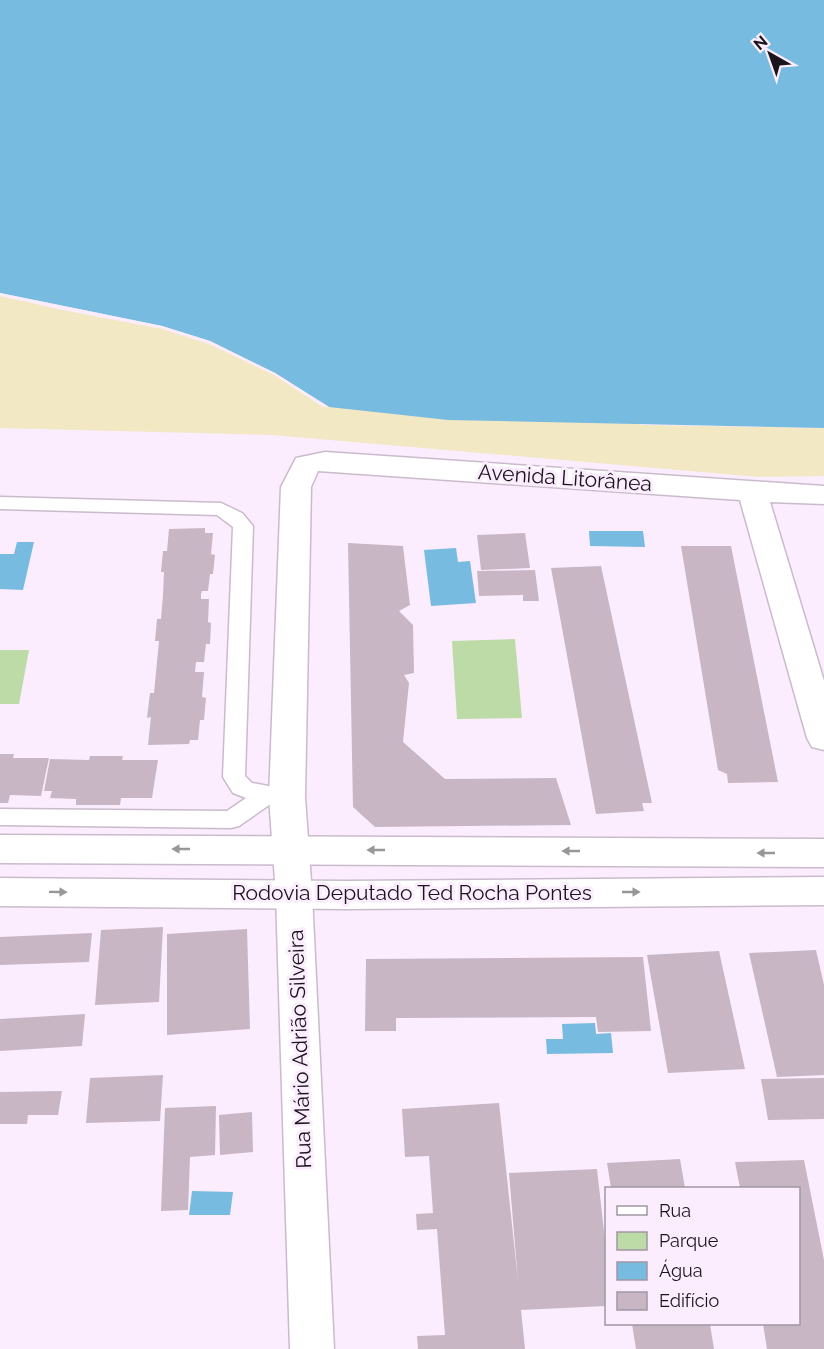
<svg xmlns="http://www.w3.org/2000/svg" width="824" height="1349" font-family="Raleway,sans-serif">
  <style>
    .green { fill: #bddba7 }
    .sand { fill: #f2e8c3 }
    .water { fill: #77bbe1 }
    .pier { fill: #fbecfe }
    .building { fill: #c8b6c5 }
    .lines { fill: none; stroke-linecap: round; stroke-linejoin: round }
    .service-casing { stroke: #cabbcc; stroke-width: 3 }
    .minor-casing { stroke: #cabbcc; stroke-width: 3 }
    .secondary-casing { stroke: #cabbcc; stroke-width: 3 }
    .service { fill: #fff; fill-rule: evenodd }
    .minor { fill: #fff; fill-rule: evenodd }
    .secondary { fill: #fff; fill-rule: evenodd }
    .oneway { fill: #989698 }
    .labels { text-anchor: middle; stroke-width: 6; stroke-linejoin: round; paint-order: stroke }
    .street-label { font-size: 21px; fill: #1a151b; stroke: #fbecfe }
  </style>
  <rect width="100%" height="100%" fill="#fbecfe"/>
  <!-- green -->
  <g class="green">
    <polygon points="515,639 522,718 457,719 452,641"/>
    <polygon points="0,650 29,650 19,704 0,704"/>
  </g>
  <!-- sand -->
  <polygon class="sand" points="0,293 642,425 824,428 824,476 759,477 272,435 0,428"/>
  <!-- water -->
  <g class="water">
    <polygon points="0,0 824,0 824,428 448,420 329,407 275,373 210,341 162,326 0,293"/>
    <polygon points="589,531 643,531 645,547 590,546"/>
    <polygon points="17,542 34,542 23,590 0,589 0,554 14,554"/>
    <polygon points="456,548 458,562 470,561 476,603 431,606 424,550"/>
    <polygon points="595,1023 596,1034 611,1033 613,1053 547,1054 546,1039 563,1039 562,1024"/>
    <polygon points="192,1191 233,1192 230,1215 189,1215"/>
  </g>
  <!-- pier -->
  <polygon class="pier" points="0,293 162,326 210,341 275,373 329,407 323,407 274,375 209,344 162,329 63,310 0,296"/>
  <!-- building -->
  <g class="building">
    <polygon points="205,528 205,533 213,533 211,554 215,555 213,574 210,574 208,591 202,591 201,594 201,599 209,599 208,622 211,623 210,644 206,644 204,662 196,662 195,672 204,672 202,697 206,698 204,720 200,720 198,740 190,740 189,744 148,745 151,717 147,718 150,693 154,693 159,641 155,641 157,619 161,619 163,595 164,572 161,572 163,551 167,551 169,529"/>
    <polygon points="525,533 530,568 481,570 477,535"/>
    <polygon points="348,543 403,546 410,605 399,611 413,625 414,673 404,675 409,683 403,742 445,779 556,778 571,825 375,827 353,807"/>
    <polygon points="681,546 731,546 778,782 728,783 727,774 718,770"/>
    <polygon points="601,566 652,803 642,803 644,811 596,814 551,568"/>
    <polygon points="535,570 539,601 523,601 523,595 479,596 477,571"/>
    <polygon points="0,754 14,754 13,758 49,758 41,796 10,795 8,803 0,803"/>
    <polygon points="90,756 123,756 122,760 158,760 152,798 121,798 120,805 76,805 76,799 50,798 52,791 44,791 50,759 89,760"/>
    <polygon points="163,927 159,1002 95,1005 101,930"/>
    <polygon points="247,929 250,1029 167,1035 167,934"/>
    <polygon points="92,933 89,962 0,965 0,937"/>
    <polygon points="816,950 824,985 824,1075 777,1077 749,953"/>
    <polygon points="719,951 745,1069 668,1073 647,955"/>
    <polygon points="643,957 651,1031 598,1032 596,1017 396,1018 396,1031 365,1031 366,959"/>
    <polygon points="85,1014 82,1046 0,1051 0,1019"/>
    <polygon points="163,1075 160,1121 86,1123 90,1078"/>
    <polygon points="824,1078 824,1119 768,1120 761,1079"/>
    <polygon points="62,1091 58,1115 28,1115 27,1124 0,1124 0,1092"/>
    <polygon points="499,1103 518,1281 509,1173 597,1169 606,1249 606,1306 521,1310 525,1349 418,1349 417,1336 445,1335 437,1229 417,1230 416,1214 433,1213 429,1156 405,1157 402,1109"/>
    <polygon points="216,1106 215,1155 190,1157 188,1210 161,1211 165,1108"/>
    <polygon points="252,1112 253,1152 220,1155 219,1115"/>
    <polygon points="680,1159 685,1188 611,1188 607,1163"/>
    <polygon points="804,1160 824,1260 824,1349 767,1349 763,1324 798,1324 798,1188 740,1188 735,1162"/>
    <polygon points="632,1324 710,1324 714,1349 636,1349"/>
  </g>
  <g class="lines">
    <!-- service casing -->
    <g class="service-casing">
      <polygon id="service" points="0,497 221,503 242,513 253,526 245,776 252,783 295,791 298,797 295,803 287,805 272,803 239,826 231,828 0,825 0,809 227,811 246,798 233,793 223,777 233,527 217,515 0,509"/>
    </g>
    <!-- minor casing -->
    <g class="minor-casing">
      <polygon id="minor" points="325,452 824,486 824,504 770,502 824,681 824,750 812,747 807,738 740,500 318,471 311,487 305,797 312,895 334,1349 290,1349 276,895 269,797 281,487 296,458"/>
    </g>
    <!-- secondary casing -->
    <g class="secondary-casing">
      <g id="secondary">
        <polygon points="0,835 824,839 824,867 0,863"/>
        <polygon points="824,877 824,905 347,909 0,906 0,878 347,881"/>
      </g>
    </g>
    <!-- service -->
    <use href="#service" class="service"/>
    <!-- minor -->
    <use href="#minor" class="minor"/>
    <!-- secondary -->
    <use href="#secondary" class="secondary"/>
  </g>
  <!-- one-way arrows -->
  <defs><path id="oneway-solid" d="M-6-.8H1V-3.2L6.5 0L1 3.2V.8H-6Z" transform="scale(1.5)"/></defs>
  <g class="oneway">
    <use href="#oneway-solid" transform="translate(181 849) rotate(-180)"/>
    <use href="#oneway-solid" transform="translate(376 850) rotate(-180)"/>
    <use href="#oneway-solid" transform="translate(571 851) rotate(-180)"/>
    <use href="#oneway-solid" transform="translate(766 853) rotate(-180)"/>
    <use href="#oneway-solid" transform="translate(58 892) rotate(1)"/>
    <use href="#oneway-solid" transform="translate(631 892)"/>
  </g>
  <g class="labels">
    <!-- street labels -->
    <g class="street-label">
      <text transform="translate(565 478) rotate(4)" y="7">Avenida Litorânea</text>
      <text x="412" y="900">Rodovia Deputado Ted Rocha Pontes</text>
      <text transform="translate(300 1049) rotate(-92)" y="7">Rua Mário Adrião Silveira</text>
    </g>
  </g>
  <!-- legend -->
  <rect x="605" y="1187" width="195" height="138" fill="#fbecfe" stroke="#a196a3" stroke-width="1.5"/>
  <rect x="617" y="1206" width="30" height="9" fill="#ffffff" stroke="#a196a3" stroke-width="1.5"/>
  <text x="659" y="1217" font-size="18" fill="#1a151b">Rua</text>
  <rect x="617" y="1232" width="30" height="18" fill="#bddba7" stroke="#a196a3" stroke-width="1.5"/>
  <text x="659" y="1247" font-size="18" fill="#1a151b">Parque</text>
  <rect x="617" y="1262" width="30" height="18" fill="#77bbe1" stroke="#a196a3" stroke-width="1.5"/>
  <text x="659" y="1277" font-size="18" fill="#1a151b">Água</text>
  <rect x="617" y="1292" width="30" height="18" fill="#c8b6c5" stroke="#a196a3" stroke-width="1.5"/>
  <text x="659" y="1307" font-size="18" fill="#1a151b">Edifício</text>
  <!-- north arrow -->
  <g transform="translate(770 54) rotate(320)" stroke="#fbecfe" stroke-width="4.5" paint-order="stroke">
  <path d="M0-4.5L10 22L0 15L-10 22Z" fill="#1a151b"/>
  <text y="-9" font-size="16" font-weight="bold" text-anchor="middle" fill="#1a151b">N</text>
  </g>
</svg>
